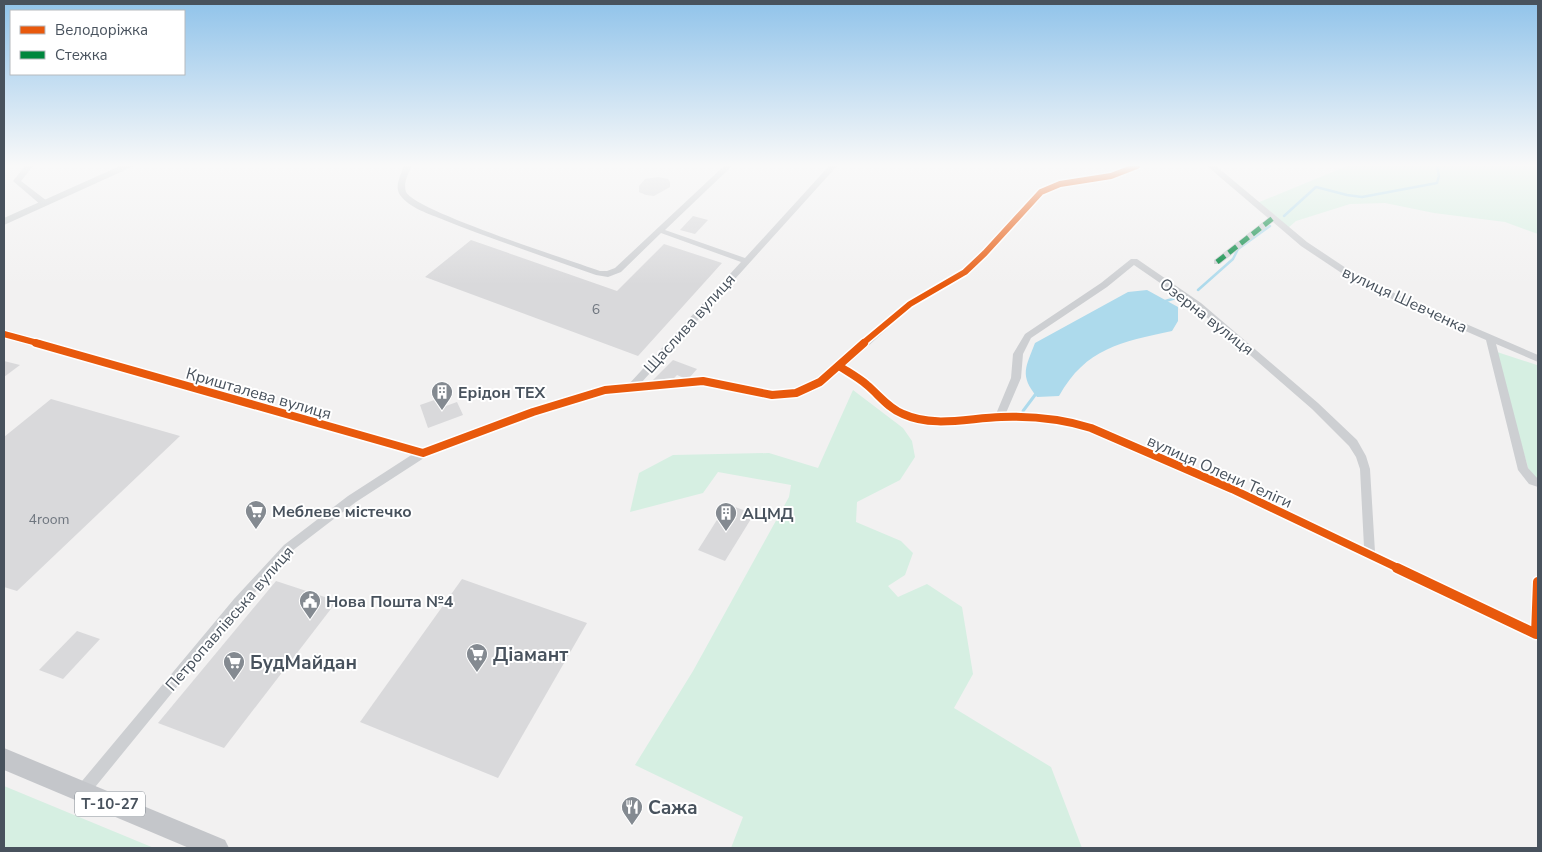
<svg xmlns="http://www.w3.org/2000/svg" width="1542" height="852" font-family="'Nunito Sans',sans-serif">
  <style>
    .green { fill: #d6efe2 }
    .water { fill: #addaec }
    .lines { fill: none; stroke-linecap: round; stroke-linejoin: round }
    .stream-far1 { stroke: #addaec; stroke-width: 2.5 }
    .stream { stroke: #addaec; stroke-width: 3 }
    .building { fill: #d9d9db }
    .minor { fill: #cdcfd2; fill-rule: evenodd }
    .secondary { fill: #ced1d3; fill-rule: evenodd }
    .trunk { fill: #c4c6ca; fill-rule: evenodd }
    .quiet { stroke: #00873e; stroke-width: 5; stroke-dasharray: 10 5; stroke-linecap: butt }
    .cycleway-far2-casing { stroke: #fff; stroke-width: 9 }
    .cycleway-far1-casing { stroke: #fff; stroke-width: 11 }
    .cycleway-casing { stroke: #fff; stroke-width: 13 }
    .cycleway-far2 { stroke: #e8590c; stroke-width: 6 }
    .cycleway-far1 { stroke: #e8590c; stroke-width: 8 }
    .cycleway { stroke: #e8590c; stroke-width: 10 }
    .labels { text-anchor: middle; stroke-width: 4; stroke-linejoin: round; paint-order: stroke }
    .number-label { font-size: 14px; fill: #6e757e }
    .shield { fill: #fff; stroke: #7f868e; stroke-width: 1 }
    .shield-label { font-size: 15px; font-weight: bold; fill: #48525d }
    .street-label { font-size: 16px; fill: #48525d; stroke: #fff }
    .poi-label { font-size: 16px; font-weight: bold; fill: #48525d; stroke: #fff; text-anchor: start }
    .near-poi-label { font-size: 19px; font-weight: bold; fill: #48525d; stroke: #fff; text-anchor: start }
  </style>
  <rect width="100%" height="100%" fill="#f2f1f1"/>
  <!-- green -->
  <g class="green">
    <polygon points="1347,166 1538,166 1538,234 1505,222 1434,213 1385,203 1350,204 1296,221 1288,228 1257,203"/>
    <polygon points="1494,351 1537,365 1538,481 1536,481 1529,471"/>
    <polygon points="853,390 903,428 912,441 915,457 900,480 857,502 856,522 901,541 913,553 905,575 888,586 898,597 927,584 962,607 973,674 954,708 1051,767 1082,848 731,848 743,817 635,765 693,671 789,497 791,485 718,472 703,493 630,512 639,473 673,455 769,453 818,468"/>
    <polygon points="4,786 154,848 5,848"/>
  </g>
  <!-- water -->
  <path class="water" d="M 1147,290 L 1178,307 L 1178,321 L 1172,331 C 1121,342 1086,348 1059,396 L 1037,397 C 1019,375 1026,367 1035,343 L 1128,292 Z"/>
  <g class="lines">
    <!-- stream-far1 -->
    <g class="stream-far1">
      <polyline points="1284,216 1316,187 1347,195 1362,197 1437,183 1439,176 1437,166"/>
      <polyline points="1198,290 1233,259 1238,249 1270,226"/>
      <polyline points="1162,302 1176,298"/>
    </g>
    <!-- stream -->
    <polyline class="stream" points="1023,411 1038,391"/>
  </g>
  <!-- building -->
  <g class="building">
    <polygon points="658,177 668,179 670,182 670,187 654,196 646,195 639,192 639,186 645,179"/>
    <polygon points="693,216 708,220 695,234 680,230"/>
    <polygon points="471,240 617,291 664,244 722,263 638,356 425,277"/>
    <polygon points="673,360 697,369 690,377 684,378 677,375 674,378 653,380"/>
    <polygon points="4,361 20,365 4,377"/>
    <polygon points="440,398 443,407 457,402 463,415 428,428 420,405"/>
    <polygon points="51,399 180,436 17,591 4,587 4,437"/>
    <polygon points="727,504 754,514 725,561 698,550"/>
    <polygon points="462,579 587,623 498,778 360,722"/>
    <polygon points="276,581 337,601 224,748 158,723"/>
    <polygon points="77,631 100,639 63,679 39,670"/>
  </g>
  <g class="lines">
    <!-- minor -->
    <g class="minor">
      <polygon points="25,166 33,166 21,181 47,201 47,205 41,205 13,181"/>
      <path d="M 404,166 L 412,166 C 408,174 403,183 406,192 C 415,211 572,261 600,271 L 607,271 L 615,268 L 724,166 L 732,166 L 665,230 L 745,258 L 829,166 L 837,166 L 641,383 L 703,378 L 772,391 L 795,390 L 805,386 L 828,371 L 903,305 L 962,270 L 983,251 L 1038,190 L 1057,182 L 1068,179 L 1101,176 L 1115,173 L 1131,166 L 1141,166 L 1117,177 L 1068,184 L 1044,194 L 988,255 L 968,274 L 909,309 L 846,366 L 870,383 L 896,406 L 915,415 L 939,418 L 996,414 L 1011,378 L 1013,354 L 1025,334 L 1101,283 L 1131,259 L 1137,259 L 1201,303 L 1318,403 L 1357,440 L 1366,456 L 1370,469 L 1375,552 L 1530,625 L 1532,582 L 1534,578 L 1538,577 L 1538,639 L 1532,638 L 1228,492 L 1080,428 C 1053,422 1027,419 1000,421 C 965,422 930,431 897,416 C 884,410 875,398 865,389 C 857,382 848,376 840,371 L 811,391 L 796,396 L 784,398 L 760,397 L 703,384 L 605,393 L 536,415 L 427,456 L 356,502 L 292,551 L 242,607 L 87,797 L 82,799 L 77,797 L 75,792 L 77,787 L 234,599 L 284,545 L 348,496 L 413,454 L 4,337 L 4,331 L 423,449 L 530,409 L 605,387 L 629,384 L 741,262 L 661,233 L 621,272 L 608,277 L 596,275 C 545,257 494,240 444,220 C 430,214 409,208 400,195 C 394,186 401,175 404,166 ZM 1134,265 L 1195,307 L 1312,409 L 1349,446 L 1356,457 L 1360,469 L 1364,547 L 1236,486 L 1095,425 L 1058,416 L 1006,413 L 1021,378 L 1023,354 L 1031,338 L 1107,287 Z"/>
      <polygon points="1207,166 1216,166 1307,242 1364,280 1538,355 1538,362 1496,344 1528,468 1538,479 1538,487 1529,484 1518,470 1486,340 1358,284 1301,246 1273,222 1220,264 1214,264 1214,260 1268,218"/>
    </g>
    <!-- secondary -->
    <polygon class="secondary" points="120,166 134,166 4,225 4,218"/>
    <!-- trunk -->
    <polygon class="trunk" points="4,748 225,840 229,848 189,848 4,770"/>
    <!-- quiet -->
    <polyline class="quiet" points="1217,262 1273,218"/>
    <!-- cycleway-far2 casing -->
    <g class="cycleway-far2-casing">
      <g id="cycleway-far2">
        <polyline points="4,334 41,344"/>
        <polyline points="862,344 910,304 965,272 985,253 1041,192 1060,184 1111,176 1137,166"/>
      </g>
    </g>
    <!-- cycleway-far1 casing -->
    <g class="cycleway-far1-casing">
      <g id="cycleway-far1">
        <polyline points="36,343 423,453 533,412 605,390 703,381 772,395 796,393 820,382 864,343"/>
        <path d="M 839,366 C 848,372 859,378 867,385 C 879,395 888,408 903,414 C 934,428 968,418 1001,417 C 1031,416 1062,419 1091,428 L 1232,489 L 1400,569"/>
      </g>
    </g>
    <!-- cycleway casing -->
    <g class="cycleway-casing">
      <polyline id="cycleway" points="1397,568 1536,634 1538,582"/>
    </g>
    <!-- cycleway-far2 -->
    <use href="#cycleway-far2" class="cycleway-far2"/>
    <!-- cycleway-far1 -->
    <use href="#cycleway-far1" class="cycleway-far1"/>
    <!-- cycleway -->
    <use href="#cycleway" class="cycleway"/>
  </g>
  <!-- sky -->
  <linearGradient id="sky" x2="0" y2="1"><stop stop-color="#90c3ea"/><stop offset="0.58" stop-color="#f9f9f9"/><stop offset="1" stop-color="#f9f9f9" stop-opacity="0"/></linearGradient>
  <rect width="1542" height="285" fill="url(#sky)"/>
  <!-- icons -->
  <defs>
    <g id="building-pin" transform="scale(1.125)"><path d="M0 17L-7.5 6A9.5 9.5 0 1 1 7.5 6Z" fill="#848a91" stroke="#fff"/><path d="M-4-6H4V6H1V3H-1V6H-4ZM-2.5-4.3h1.7v1.8h-1.7ZM.8-4.3h1.7v1.8H.8ZM-2.5-1h1.7V.8h-1.7ZM.8-1h1.7V.8H.8Z" fill="#fff"/></g>
    <g id="supermarket-pin" transform="scale(1.125)"><path d="M0 17L-7.5 6A9.5 9.5 0 1 1 7.5 6Z" fill="#848a91" stroke="#fff"/><path d="M-6-5.5h2.5l.6 2H6L4.5 2H-2.5L-4.4-4H-6ZM-1.5 3.2a1.3 1.3 0 1 0 .1 0ZM3 3.2a1.3 1.3 0 1 0 .1 0Z" fill="#fff"/></g>
    <g id="civic-pin" transform="scale(1.125)"><path d="M0 17L-7.5 6A9.5 9.5 0 1 1 7.5 6Z" fill="#848a91" stroke="#fff"/><path d="M-.6-6.5H3V-4.5H.6V-3L4-1V1h2V6H-6V1h2V-1L-.6-3ZM-1.2 2.5V6h2.4V2.5Z" fill="#fff"/></g>
    <g id="restaurant-pin" transform="scale(1.125)"><path d="M0 17L-7.5 6A9.5 9.5 0 1 1 7.5 6Z" fill="#848a91" stroke="#fff"/><path d="M-5-6h1v4h1v-4h1v4h1v-4h1v5L-1.5 .5V6h-2V.5L-5-1ZM5-6V6H3V1.5H1.5Q1.5-4 5-6Z" fill="#fff"/></g>
  </defs>
  <g fill-rule="evenodd">
    <use href="#building-pin" x="442" y="392"/>
    <use href="#supermarket-pin" x="256" y="511"/>
    <use href="#building-pin" x="726" y="513"/>
    <use href="#civic-pin" x="310" y="601"/>
    <use href="#supermarket-pin" x="477" y="654"/>
    <use href="#supermarket-pin" x="234" y="662"/>
    <use href="#restaurant-pin" x="632" y="807"/>
  </g>
  <g class="labels">
    <!-- number labels -->
    <g class="number-label">
      <text x="596" y="314">6</text>
      <text x="49" y="524">4room</text>
    </g>
    <!-- shield labels -->
    <rect class="shield" x="75" y="791.5" width="70" height="25" rx="4"/>
    <g class="shield-label">
      <text x="110" y="809">Т-10-27</text>
    </g>
    <!-- street labels -->
    <g class="street-label">
      <text transform="translate(1405 299) rotate(25)" y="6">вулиця Шевченка</text>
      <text transform="translate(1207 316) rotate(38)" y="6">Озерна вулиця</text>
      <text transform="translate(689 323) rotate(-48)" y="6">Щаслива вулиця</text>
      <text transform="translate(259 393) rotate(16)" y="6">Кришталева вулиця</text>
      <text transform="translate(1220 471) rotate(24)" y="6">вулиця Олени Теліги</text>
      <text transform="translate(229 618) rotate(-49)" y="6">Петропавлівська вулиця</text>
    </g>
    <!-- poi labels -->
    <g class="poi-label">
      <text x="458" y="398">Ерідон ТЕХ</text>
      <text x="272" y="517">Меблеве містечко</text>
      <text x="742" y="519">АЦМД</text>
      <text x="326" y="607">Нова Пошта №4</text>
    </g>
    <!-- near-poi labels -->
    <g class="near-poi-label">
      <text x="493" y="661">Діамант</text>
      <text x="250" y="669">БудМайдан</text>
      <text x="648" y="814">Сажа</text>
    </g>
  </g>
  <!-- border -->
  <rect width="1542" height="852" fill="none" stroke="#48525d" stroke-width="10"/>
  <!-- legend -->
  <rect x="10" y="10" width="175" height="65" fill="#ffffff" stroke="#b6babe"/>
  <rect x="20" y="26" width="25" height="8" fill="#e8590c" stroke="#b6babe"/>
  <text x="55" y="35" font-size="15" fill="#48525d">Велодоріжка</text>
  <rect x="20" y="51" width="25" height="8" fill="#00873e" stroke="#b6babe"/>
  <text x="55" y="60" font-size="15" fill="#48525d">Стежка</text>
</svg>
